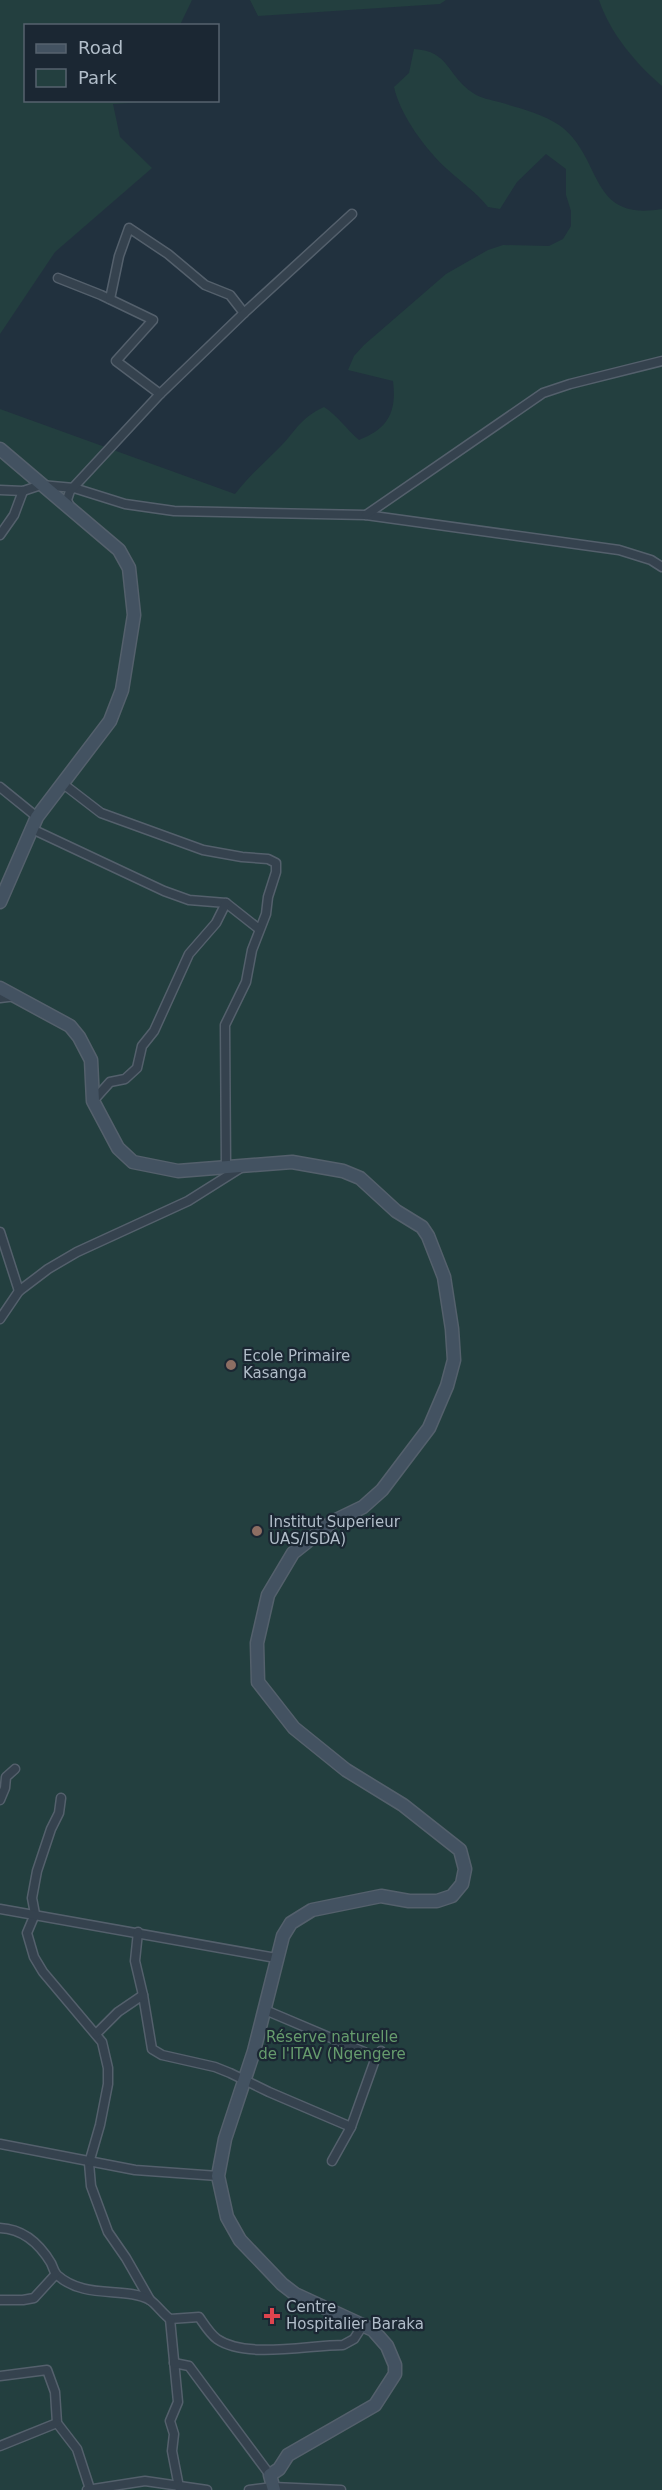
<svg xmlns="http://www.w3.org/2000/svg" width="662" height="2490" font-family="'DejaVu Sans',sans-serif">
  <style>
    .green { fill: #233f3f }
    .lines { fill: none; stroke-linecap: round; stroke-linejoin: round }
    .street-casing { stroke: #54606c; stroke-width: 11 }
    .secondary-casing { stroke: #54606c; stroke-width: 15 }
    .street { stroke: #35424e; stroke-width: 8 }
    .secondary { stroke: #435261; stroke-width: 12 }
    .education-dot { fill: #8d6e63; stroke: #1b2733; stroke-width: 2 }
    .health-dot { fill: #e0444e; stroke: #1b2733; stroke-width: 2 }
    .labels { text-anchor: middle; stroke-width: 4.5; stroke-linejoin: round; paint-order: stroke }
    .poi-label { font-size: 15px; fill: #b1bdc9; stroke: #1b2733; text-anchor: start }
    .park-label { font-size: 15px; fill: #669c6d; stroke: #1b2733 }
  </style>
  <rect width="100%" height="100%" fill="#21313e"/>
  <!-- green -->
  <g class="green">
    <polygon points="0,0 192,0 180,25 26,26 26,100 161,101 113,104 120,137 152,168 55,252 0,334"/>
    <polygon points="250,0 446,0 440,4 258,16"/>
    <path d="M 599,0 L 662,0 L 662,86 C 636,64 610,33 599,0 Z"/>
    <path d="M 414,49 C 450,51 447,76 473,93 C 480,98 491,100 499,102 C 519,108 541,113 559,125 C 604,157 587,222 662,209 L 662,2490 L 0,2490 L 0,409 L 235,494 C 248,477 262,465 277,450 C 296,432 298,419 324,407 C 338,416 346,429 359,440 C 388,429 397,412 393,381 L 348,370 L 354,356 L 364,345 L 446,274 L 488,250 L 503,245 L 549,246 L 563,239 L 571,226 L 571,211 L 566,195 L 566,169 L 546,154 L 517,182 L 500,209 L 488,207 C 476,192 461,182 447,169 C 426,150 400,115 394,87 L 409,73 Z"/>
  </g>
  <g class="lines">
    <!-- street casing -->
    <g class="street-casing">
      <g id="street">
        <polyline points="58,278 101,295 153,320 116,361 160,394"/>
        <polyline points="110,299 119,256 129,228 168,254 205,285 230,295 244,313"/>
        <polyline points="0,490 23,491 41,485 74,488 125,504 174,511 366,515 619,550 651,560 662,567"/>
        <polyline points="71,509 67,500 70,491 160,394 244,313 352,214"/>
        <polyline points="366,515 543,393 570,384 662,361"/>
        <polyline points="0,535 14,515 23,491"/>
        <polyline points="62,783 101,813 203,850 242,857 268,859 276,863 276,872 268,897 266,914 252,950 246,982 225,1025 226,1168"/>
        <polyline points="0,787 37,817"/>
        <polyline points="32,829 164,891 189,900 226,903 259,929"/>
        <polyline points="0,998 16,996"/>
        <polyline points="93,1101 110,1082 125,1079 137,1068 142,1046 154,1031 189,954 216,923 226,903"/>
        <polyline points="0,1232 19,1291"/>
        <polyline points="0,1319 19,1291 48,1269 77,1252 188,1201 242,1167"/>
        <polyline points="61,1798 59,1813 51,1829 37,1871 32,1898 35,1914 27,1933 34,1957 43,1972 102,2042 108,2068 108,2084 100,2125 89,2163 91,2186 108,2232 126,2258 150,2300"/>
        <polyline points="0,1800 5,1788 6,1777 15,1769"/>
        <polyline points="0,1909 276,1958"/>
        <polyline points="138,1932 135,1961 143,1995 152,2049 162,2055 215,2067 230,2073 269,2092 351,2127"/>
        <polyline points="265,2010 376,2057"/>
        <polyline points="96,2034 118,2012 143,1995"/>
        <polyline points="0,2144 135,2170 218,2176"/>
        <polyline points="332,2161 351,2127 376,2057 381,2051"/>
        <path d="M 0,2228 C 23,2229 39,2243 51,2263 C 53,2267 54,2272 57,2275 C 85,2300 125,2286 150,2300 C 157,2305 163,2314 170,2319 L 199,2317 C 204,2324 210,2334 217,2339 C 246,2359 308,2345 343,2345 L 354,2339 L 363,2325"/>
        <polyline points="0,2300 23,2300 34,2298 56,2274"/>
        <polyline points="170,2319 178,2402 170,2421 174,2434 172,2451 179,2487"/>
        <polyline points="174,2363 189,2366 270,2475"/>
        <polyline points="0,2376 47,2370 55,2392 57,2423 77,2449 90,2489"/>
        <polyline points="0,2446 57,2423"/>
        <polyline points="87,2490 145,2481 207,2490"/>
        <polyline points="249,2490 273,2487 341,2490"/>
      </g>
    </g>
    <!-- secondary casing -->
    <g class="secondary-casing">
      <g id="secondary">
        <polyline points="0,449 119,550 129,568 134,615 122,690 110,721 37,817 0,902"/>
        <polyline points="0,988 70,1026 79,1037 91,1060 93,1101 118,1148 133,1162 178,1171 292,1162 343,1171 360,1178 396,1211 422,1227 428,1236 444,1277 452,1329 454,1360 447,1386 429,1428 382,1490 363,1507 332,1522 293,1553 268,1595 257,1643 258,1682 294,1728 346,1770 403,1805 460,1850 465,1869 462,1884 452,1896 437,1901 409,1901 381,1896 312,1910 291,1923 283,1936 254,2051 225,2139 218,2176 227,2217 240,2240 282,2284 295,2294 373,2330 387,2346 395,2365 395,2374 375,2405 288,2455 279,2469 270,2475 274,2490"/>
      </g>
    </g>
    <!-- street -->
    <use href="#street" class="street"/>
    <!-- secondary -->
    <use href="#secondary" class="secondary"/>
  </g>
  <!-- markers -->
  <g class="education-dot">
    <circle cx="231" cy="1365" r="6"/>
    <circle cx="257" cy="1531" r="6"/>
  </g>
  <path class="health-dot" d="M269 2307h6v6h6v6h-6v6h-6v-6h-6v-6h6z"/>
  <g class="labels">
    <!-- poi labels -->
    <g class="poi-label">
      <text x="243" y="1361">Ecole Primaire<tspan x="243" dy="17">Kasanga</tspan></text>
      <text x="269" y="1527">Institut Superieur<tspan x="269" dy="17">UAS/ISDA)</tspan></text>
      <text x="286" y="2312">Centre<tspan x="286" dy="17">Hospitalier Baraka</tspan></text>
    </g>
    <!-- park labels -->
    <g class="park-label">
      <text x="332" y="2042">Réserve naturelle<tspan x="332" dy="17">de l'ITAV (Ngengere</tspan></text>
    </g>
  </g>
  <!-- legend -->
  <rect x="24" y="24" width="195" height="78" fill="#1b2733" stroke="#57636f" stroke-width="1.5"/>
  <rect x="36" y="44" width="30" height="9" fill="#435261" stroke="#57636f" stroke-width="1.5"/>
  <text x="78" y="54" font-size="18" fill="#b1bdc9">Road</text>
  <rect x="36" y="69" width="30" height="18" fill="#233f3f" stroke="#57636f" stroke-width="1.5"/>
  <text x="78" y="84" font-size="18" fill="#b1bdc9">Park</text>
</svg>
